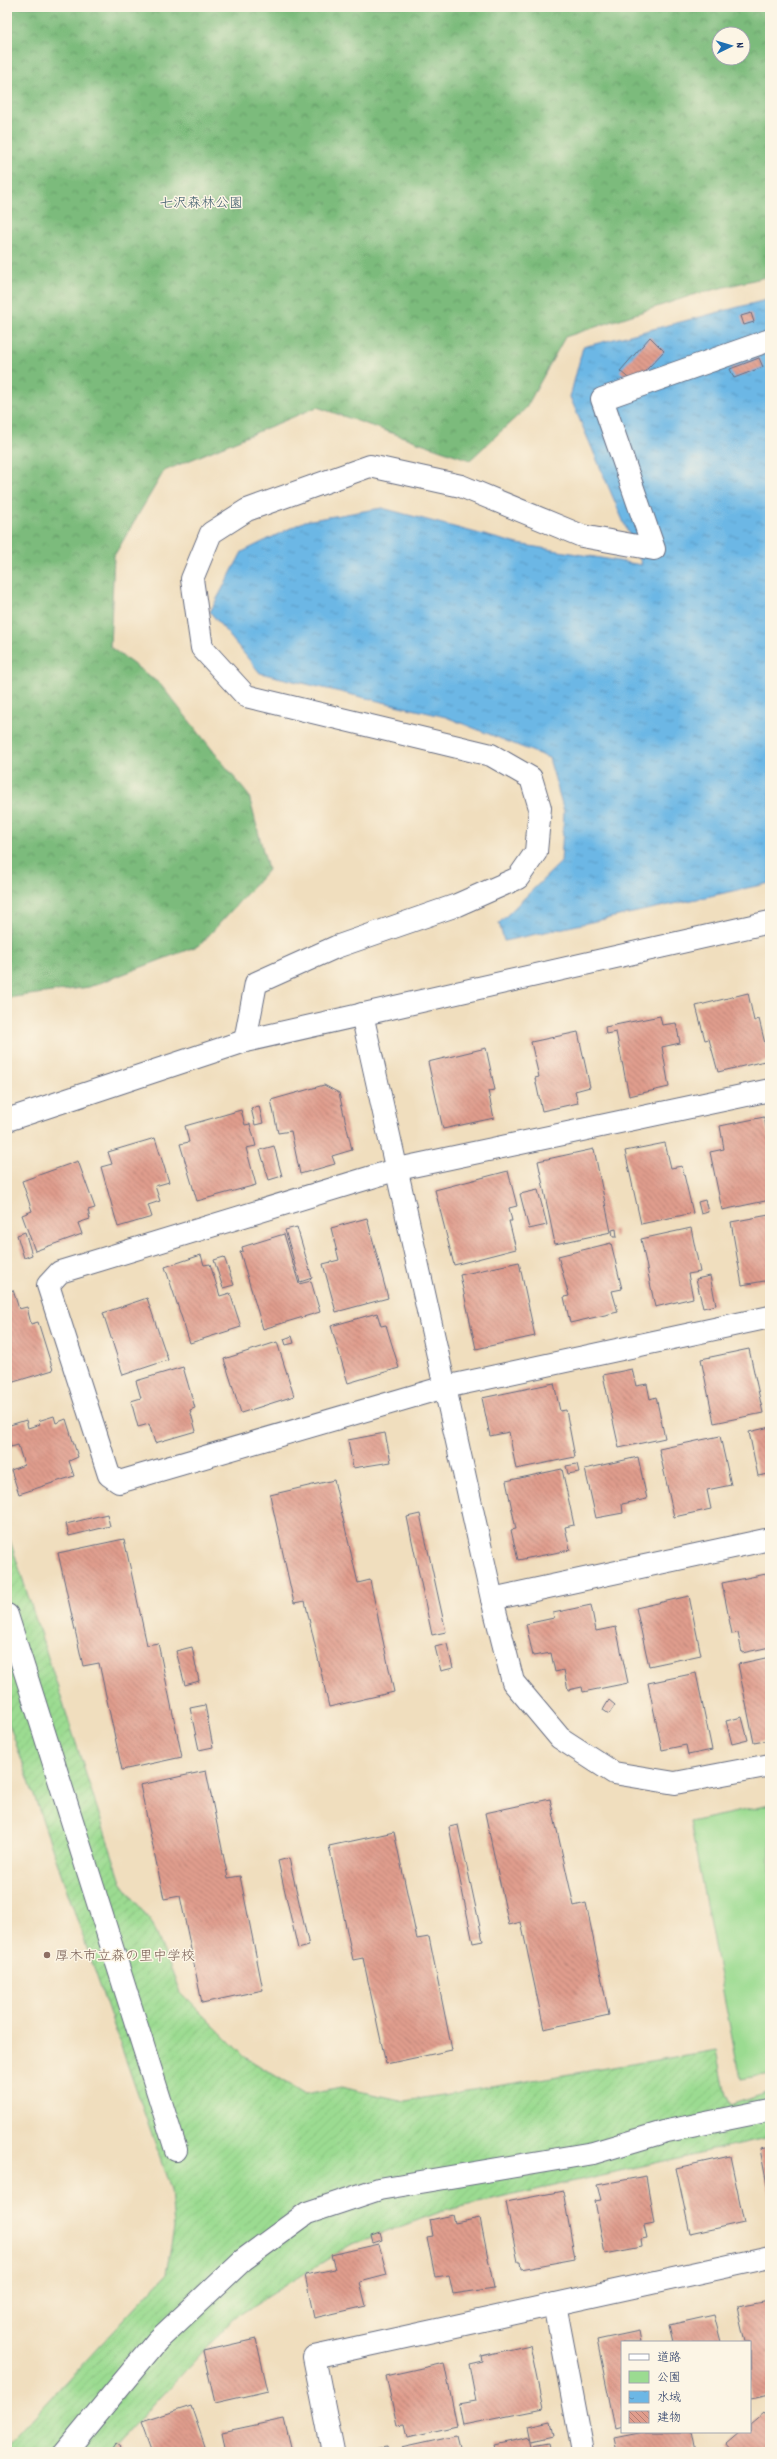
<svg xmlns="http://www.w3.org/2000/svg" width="777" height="2459" font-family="Dekko,'Klee One',sans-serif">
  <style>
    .green { fill: #9bdb91; stroke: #5b8578 }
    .forest { fill: url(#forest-crowns); stroke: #4c756c; fill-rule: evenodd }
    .garden { fill: url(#garden-furrows); stroke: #5b8578 }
    .water { fill: url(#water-ripples); stroke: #4473a2 }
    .building { fill: url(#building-back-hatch) }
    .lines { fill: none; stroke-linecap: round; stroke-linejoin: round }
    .minor-casing { stroke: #666c80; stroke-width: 24 }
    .minor { stroke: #fff; stroke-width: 22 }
    .education-dot { fill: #8d6e63; stroke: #fcf5e5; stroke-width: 1.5 }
    .labels { text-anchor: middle; stroke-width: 3; stroke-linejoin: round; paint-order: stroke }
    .park-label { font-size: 14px; fill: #3b5a6b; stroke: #fcf5e5 }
    .education-label { font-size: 14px; fill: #785e54; stroke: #fcf5e5; text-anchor: start }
  </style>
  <defs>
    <pattern id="forest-crowns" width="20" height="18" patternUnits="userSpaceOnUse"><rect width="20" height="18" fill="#7cbb7b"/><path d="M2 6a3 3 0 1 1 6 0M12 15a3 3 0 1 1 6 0" fill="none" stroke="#659868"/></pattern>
    <pattern id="garden-furrows" width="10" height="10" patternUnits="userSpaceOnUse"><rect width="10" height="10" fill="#9bdb91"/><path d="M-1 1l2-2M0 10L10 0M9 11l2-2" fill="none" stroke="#85bc7f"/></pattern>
    <pattern id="water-ripples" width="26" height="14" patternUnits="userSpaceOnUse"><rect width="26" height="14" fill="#6cb7e5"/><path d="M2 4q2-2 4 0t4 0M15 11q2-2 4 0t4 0" fill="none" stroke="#5895bd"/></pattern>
    <pattern id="building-back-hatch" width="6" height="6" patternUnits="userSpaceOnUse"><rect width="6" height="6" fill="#e09d8d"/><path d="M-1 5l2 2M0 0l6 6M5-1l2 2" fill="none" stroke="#b58076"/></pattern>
  </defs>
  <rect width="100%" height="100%" fill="#fcf5e5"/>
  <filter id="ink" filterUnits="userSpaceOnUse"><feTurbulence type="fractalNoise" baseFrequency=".025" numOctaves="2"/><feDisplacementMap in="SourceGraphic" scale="8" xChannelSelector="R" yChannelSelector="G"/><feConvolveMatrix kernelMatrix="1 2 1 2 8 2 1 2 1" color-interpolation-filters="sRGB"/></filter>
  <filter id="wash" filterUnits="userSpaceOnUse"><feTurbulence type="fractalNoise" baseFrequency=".012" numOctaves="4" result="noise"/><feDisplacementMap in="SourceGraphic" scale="16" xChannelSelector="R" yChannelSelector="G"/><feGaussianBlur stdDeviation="0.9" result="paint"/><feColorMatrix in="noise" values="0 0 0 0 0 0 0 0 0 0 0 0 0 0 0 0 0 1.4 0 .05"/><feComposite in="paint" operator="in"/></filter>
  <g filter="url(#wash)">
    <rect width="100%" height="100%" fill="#f0debe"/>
    <!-- green -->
    <polygon class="green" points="770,1805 770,2074 740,2079 690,1822"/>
    <!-- forest -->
    <path class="forest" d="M 7,7 L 770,7 L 770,276 L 696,294 L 565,337 L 526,408 L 470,460 L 317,407 L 164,471 L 114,556 L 110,647 L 160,684 L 249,796 L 268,870 L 200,945 L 89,987 L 7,998 ZM 719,34 L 743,34 L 743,58 L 719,58 Z"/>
    <!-- garden -->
    <polygon class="garden" points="7,1531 121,1882 153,1925 180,1992 245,2057 305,2094 341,2087 405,2101 717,2050 726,2095 731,2105 770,2092 770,2137 443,2211 350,2245 234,2318 110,2452 7,2452 7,2446 166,2274 174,2228 171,2190 7,1718"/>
    <!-- water -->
    <polygon class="water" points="770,299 770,883 504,941 499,923 561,862 564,811 549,758 446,717 260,673 210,612 242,552 305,521 382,508 518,544 642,565 570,397 583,347"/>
    <g id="blocks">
      <!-- building -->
      <g class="building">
        <polygon points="751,313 754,322 744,325 741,316"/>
        <polygon points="650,337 664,351 634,383 620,371"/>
        <polygon points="759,358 763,367 734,378 730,369"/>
        <polygon points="748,993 754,1021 759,1019 769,1060 718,1072 709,1039 705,1040 696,1006"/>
        <polygon points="660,1016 662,1025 676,1023 680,1043 662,1047 669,1087 629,1096 616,1032 606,1034 605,1027"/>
        <polygon points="578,1032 590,1087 575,1091 578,1103 542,1111 535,1078 539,1077 531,1042"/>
        <polygon points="486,1048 495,1090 488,1091 494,1118 443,1129 428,1062"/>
        <polygon points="324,1085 339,1093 352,1150 332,1156 335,1164 300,1174 291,1131 278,1133 271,1100"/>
        <polygon points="259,1106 263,1123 255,1125 251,1108"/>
        <polygon points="241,1110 245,1125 250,1124 256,1146 246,1148 256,1185 197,1201 180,1144 189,1142 185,1126"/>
        <polygon points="764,1117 770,1145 770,1200 722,1210 710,1152 724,1149 720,1126"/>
        <polygon points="155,1138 169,1182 155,1186 160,1201 148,1205 152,1217 118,1227 101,1167 112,1164 108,1152"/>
        <polygon points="665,1143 671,1168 682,1166 693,1213 641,1224 625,1151"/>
        <polygon points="274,1146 282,1176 269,1180 260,1150"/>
        <polygon points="594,1149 611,1232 555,1244 538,1161"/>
        <polygon points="78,1161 95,1208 88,1210 90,1219 78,1223 82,1234 35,1251 22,1215 32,1211 22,1181"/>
        <polygon points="508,1171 517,1206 509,1208 512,1221 509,1221 516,1249 454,1265 435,1190"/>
        <polygon points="538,1190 547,1225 529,1229 520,1194"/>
        <polygon points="705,1200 708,1212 701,1214 698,1202"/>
        <polygon points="769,1215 770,1280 742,1285 731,1222"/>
        <polygon points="367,1218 388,1298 336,1312 323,1264 339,1260 331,1228"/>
        <polygon points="297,1227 312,1278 300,1282 285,1230"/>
        <polygon points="691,1228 700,1272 688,1274 693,1298 655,1307 641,1239"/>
        <polygon points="616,1229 617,1237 613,1237 612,1230"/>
        <polygon points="25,1232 32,1255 24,1258 17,1235"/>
        <polygon points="284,1234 299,1284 311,1281 320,1312 263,1329 240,1252 243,1251 242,1247"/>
        <polygon points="611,1243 622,1289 612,1291 618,1312 570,1323 564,1297 569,1296 558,1256"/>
        <polygon points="201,1255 204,1265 210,1264 220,1296 230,1293 241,1327 190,1343 165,1267"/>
        <polygon points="224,1257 234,1285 223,1288 214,1260"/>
        <polygon points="519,1262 535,1336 476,1349 460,1275"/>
        <polygon points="710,1276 716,1305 703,1308 696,1279"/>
        <polygon points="13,1290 19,1309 27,1307 31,1324 38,1322 53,1370 7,1384 7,1292"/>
        <polygon points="147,1298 168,1360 123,1375 103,1313"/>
        <polygon points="377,1313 381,1326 386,1325 399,1368 348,1383 331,1326"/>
        <polygon points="292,1336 294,1343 286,1345 284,1339"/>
        <polygon points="277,1342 294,1396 241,1413 224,1359"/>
        <polygon points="749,1349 763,1413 714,1423 701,1359"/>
        <polygon points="183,1367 195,1408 190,1410 196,1431 155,1443 149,1424 138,1427 131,1401 141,1398 136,1381"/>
        <polygon points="632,1369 636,1386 647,1384 650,1399 656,1397 665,1438 619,1448 603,1375"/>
        <polygon points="554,1383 560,1411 566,1410 575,1457 516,1469 509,1432 490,1436 482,1398"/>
        <polygon points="54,1416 56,1423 66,1419 78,1457 69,1461 74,1476 19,1494 11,1470 24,1465 18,1445 11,1447 7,1436 7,1426 26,1420 28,1428 40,1424 38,1421"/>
        <polygon points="770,1427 770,1478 769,1478 769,1474 758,1476 749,1432"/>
        <polygon points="385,1433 391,1462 353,1468 348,1440"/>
        <polygon points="720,1436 731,1485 707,1490 711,1509 674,1517 659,1449"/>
        <polygon points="638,1457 647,1499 622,1504 623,1513 596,1518 585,1469"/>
        <polygon points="577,1464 579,1472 568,1474 566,1466"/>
        <polygon points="562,1469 574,1525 565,1527 570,1550 518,1560 511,1530 516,1529 506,1481"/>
        <polygon points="334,1480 358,1583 370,1580 394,1692 329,1707 305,1601 294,1603 270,1495"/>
        <polygon points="107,1514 110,1526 69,1536 66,1524"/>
        <polygon points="420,1514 446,1632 432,1635 407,1517"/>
        <polygon points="124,1539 147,1645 158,1643 182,1757 122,1770 99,1663 83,1666 58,1553"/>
        <polygon points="766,1574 770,1588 770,1647 742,1653 738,1633 732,1634 722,1583"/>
        <polygon points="689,1596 701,1655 649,1666 636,1608"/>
        <polygon points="591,1605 596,1631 616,1627 628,1683 583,1692 582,1687 568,1690 564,1670 555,1672 551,1653 533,1656 526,1624 554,1618 553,1613"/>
        <polygon points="447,1644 453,1668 441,1671 435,1647"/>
        <polygon points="192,1647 199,1681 185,1685 176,1651"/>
        <polygon points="770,1657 770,1740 754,1743 738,1664"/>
        <polygon points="696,1673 712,1750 688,1755 686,1745 662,1750 648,1683"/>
        <polygon points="609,1700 615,1705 609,1714 603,1710"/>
        <polygon points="205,1705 213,1747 199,1750 190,1708"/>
        <polygon points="742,1717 748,1740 732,1744 726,1721"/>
        <polygon points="206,1771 228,1878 240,1876 263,1990 202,2003 180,1896 164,1899 140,1785"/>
        <polygon points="550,1799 574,1906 586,1903 609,2015 544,2029 521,1922 509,1925 485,1813"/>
        <polygon points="458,1825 483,1941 473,1943 449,1827"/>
        <polygon points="394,1832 417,1939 429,1937 452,2050 386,2064 363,1958 353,1960 329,1846"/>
        <polygon points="289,1858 309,1946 298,1949 278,1861"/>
        <polygon points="770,2147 770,2195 769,2195 760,2149"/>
        <polygon points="730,2156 744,2222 690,2234 676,2168"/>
        <polygon points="646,2176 654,2223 644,2225 647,2238 641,2239 642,2247 605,2254 595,2201 601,2200 597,2185"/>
        <polygon points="563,2191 575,2259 521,2269 520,2262 518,2262 506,2202"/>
        <polygon points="453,2215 455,2223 480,2218 494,2288 453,2294 449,2275 435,2277 427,2237 433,2236 430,2220"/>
        <polygon points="380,2233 382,2240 373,2243 371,2236"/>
        <polygon points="379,2244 387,2275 360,2282 366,2306 314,2318 305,2275 335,2269 331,2255"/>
        <polygon points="769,2301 770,2395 751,2399 750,2342 745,2342 737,2307"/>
        <polygon points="714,2315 721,2342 673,2342 669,2325"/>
        <polygon points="639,2331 641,2342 622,2342 622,2426 615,2428 597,2340"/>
        <polygon points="256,2339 268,2391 215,2403 203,2351"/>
        <polygon points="530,2345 543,2409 463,2425 459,2404 476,2401 469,2364 482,2361 481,2356"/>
        <polygon points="444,2363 457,2426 408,2437 405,2424 397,2425 386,2376"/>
        <polygon points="191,2406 207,2452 152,2452 141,2422"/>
        <polygon points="763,2413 770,2421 770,2452 733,2452 726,2444 740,2432 750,2432 750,2424"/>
        <polygon points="284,2419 292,2452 226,2452 222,2432"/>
        <polygon points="551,2421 554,2436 532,2441 529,2426"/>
        <polygon points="644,2432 691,2432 695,2452 617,2452 614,2438"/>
        <polygon points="456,2436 460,2452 402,2452 401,2448"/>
        <polygon points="530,2437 532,2446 549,2443 551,2452 496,2452 494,2445"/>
        <polygon points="116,2443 121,2447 117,2452 110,2452"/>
        <polygon points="387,2447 388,2452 358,2452 358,2451"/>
      </g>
    </g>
  </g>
  <g filter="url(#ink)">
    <use href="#blocks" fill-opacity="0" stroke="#666c80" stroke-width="1"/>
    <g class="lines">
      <!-- minor casing -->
      <g class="minor-casing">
        <g id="minor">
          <polyline points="362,1014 492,1599 513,1682 560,1738 614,1773 675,1783 770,1765"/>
          <polyline points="245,1041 256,983 336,947 457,905 518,878 536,852 540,808 531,778 491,755 246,696 202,648 192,579 211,533 247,510 370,466 461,486 582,536 654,549 602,399 770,340"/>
          <polyline points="770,1090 398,1169 60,1272 48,1285 109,1475 119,1482 445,1387 770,1317"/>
          <polyline points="7,1120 245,1041 770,922"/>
          <polyline points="492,1599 770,1539"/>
          <polyline points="7,1615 176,2150"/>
          <polyline points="555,2304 583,2452"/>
          <polyline points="65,2452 157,2341 243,2260 307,2213 379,2189 593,2153 667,2131 770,2110"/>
          <polyline points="333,2452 314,2357 770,2257"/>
        </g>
      </g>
      <!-- minor -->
      <use href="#minor" class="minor"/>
    </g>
  </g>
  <!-- markers -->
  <circle class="education-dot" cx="47" cy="1955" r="4"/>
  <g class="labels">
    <!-- park labels -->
    <g class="park-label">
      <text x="201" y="207">七沢森林公園</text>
    </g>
    <!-- education labels -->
    <g class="education-label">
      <text x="55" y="1960">厚木市立森の里中学校</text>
    </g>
  </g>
  <!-- margin -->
  <rect width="777" height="2459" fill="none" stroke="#fcf5e5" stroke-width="24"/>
  <!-- legend -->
  <rect x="621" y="2341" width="130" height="92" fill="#fcf5e5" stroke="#a2a6af"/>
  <rect x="629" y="2354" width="20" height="6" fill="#ffffff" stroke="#a2a6af"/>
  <text x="657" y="2361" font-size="12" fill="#1b2f5e">道路</text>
  <rect x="629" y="2371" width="20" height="12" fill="#9bdb91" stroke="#a2a6af"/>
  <text x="657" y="2381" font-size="12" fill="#1b2f5e">公園</text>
  <rect x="629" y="2391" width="20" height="12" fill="url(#water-ripples)" stroke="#a2a6af"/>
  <text x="657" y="2401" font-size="12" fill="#1b2f5e">水域</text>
  <rect x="629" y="2411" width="20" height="12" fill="url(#building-back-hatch)" stroke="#a2a6af"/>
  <text x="657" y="2421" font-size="12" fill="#1b2f5e">建物</text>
  <!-- north arrow -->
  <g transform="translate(731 46) rotate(85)"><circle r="19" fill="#fcf5e5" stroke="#a2a6af"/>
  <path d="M0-3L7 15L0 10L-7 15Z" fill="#1f6fb2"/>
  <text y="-6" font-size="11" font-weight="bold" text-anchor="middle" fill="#1b2f5e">N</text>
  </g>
</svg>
